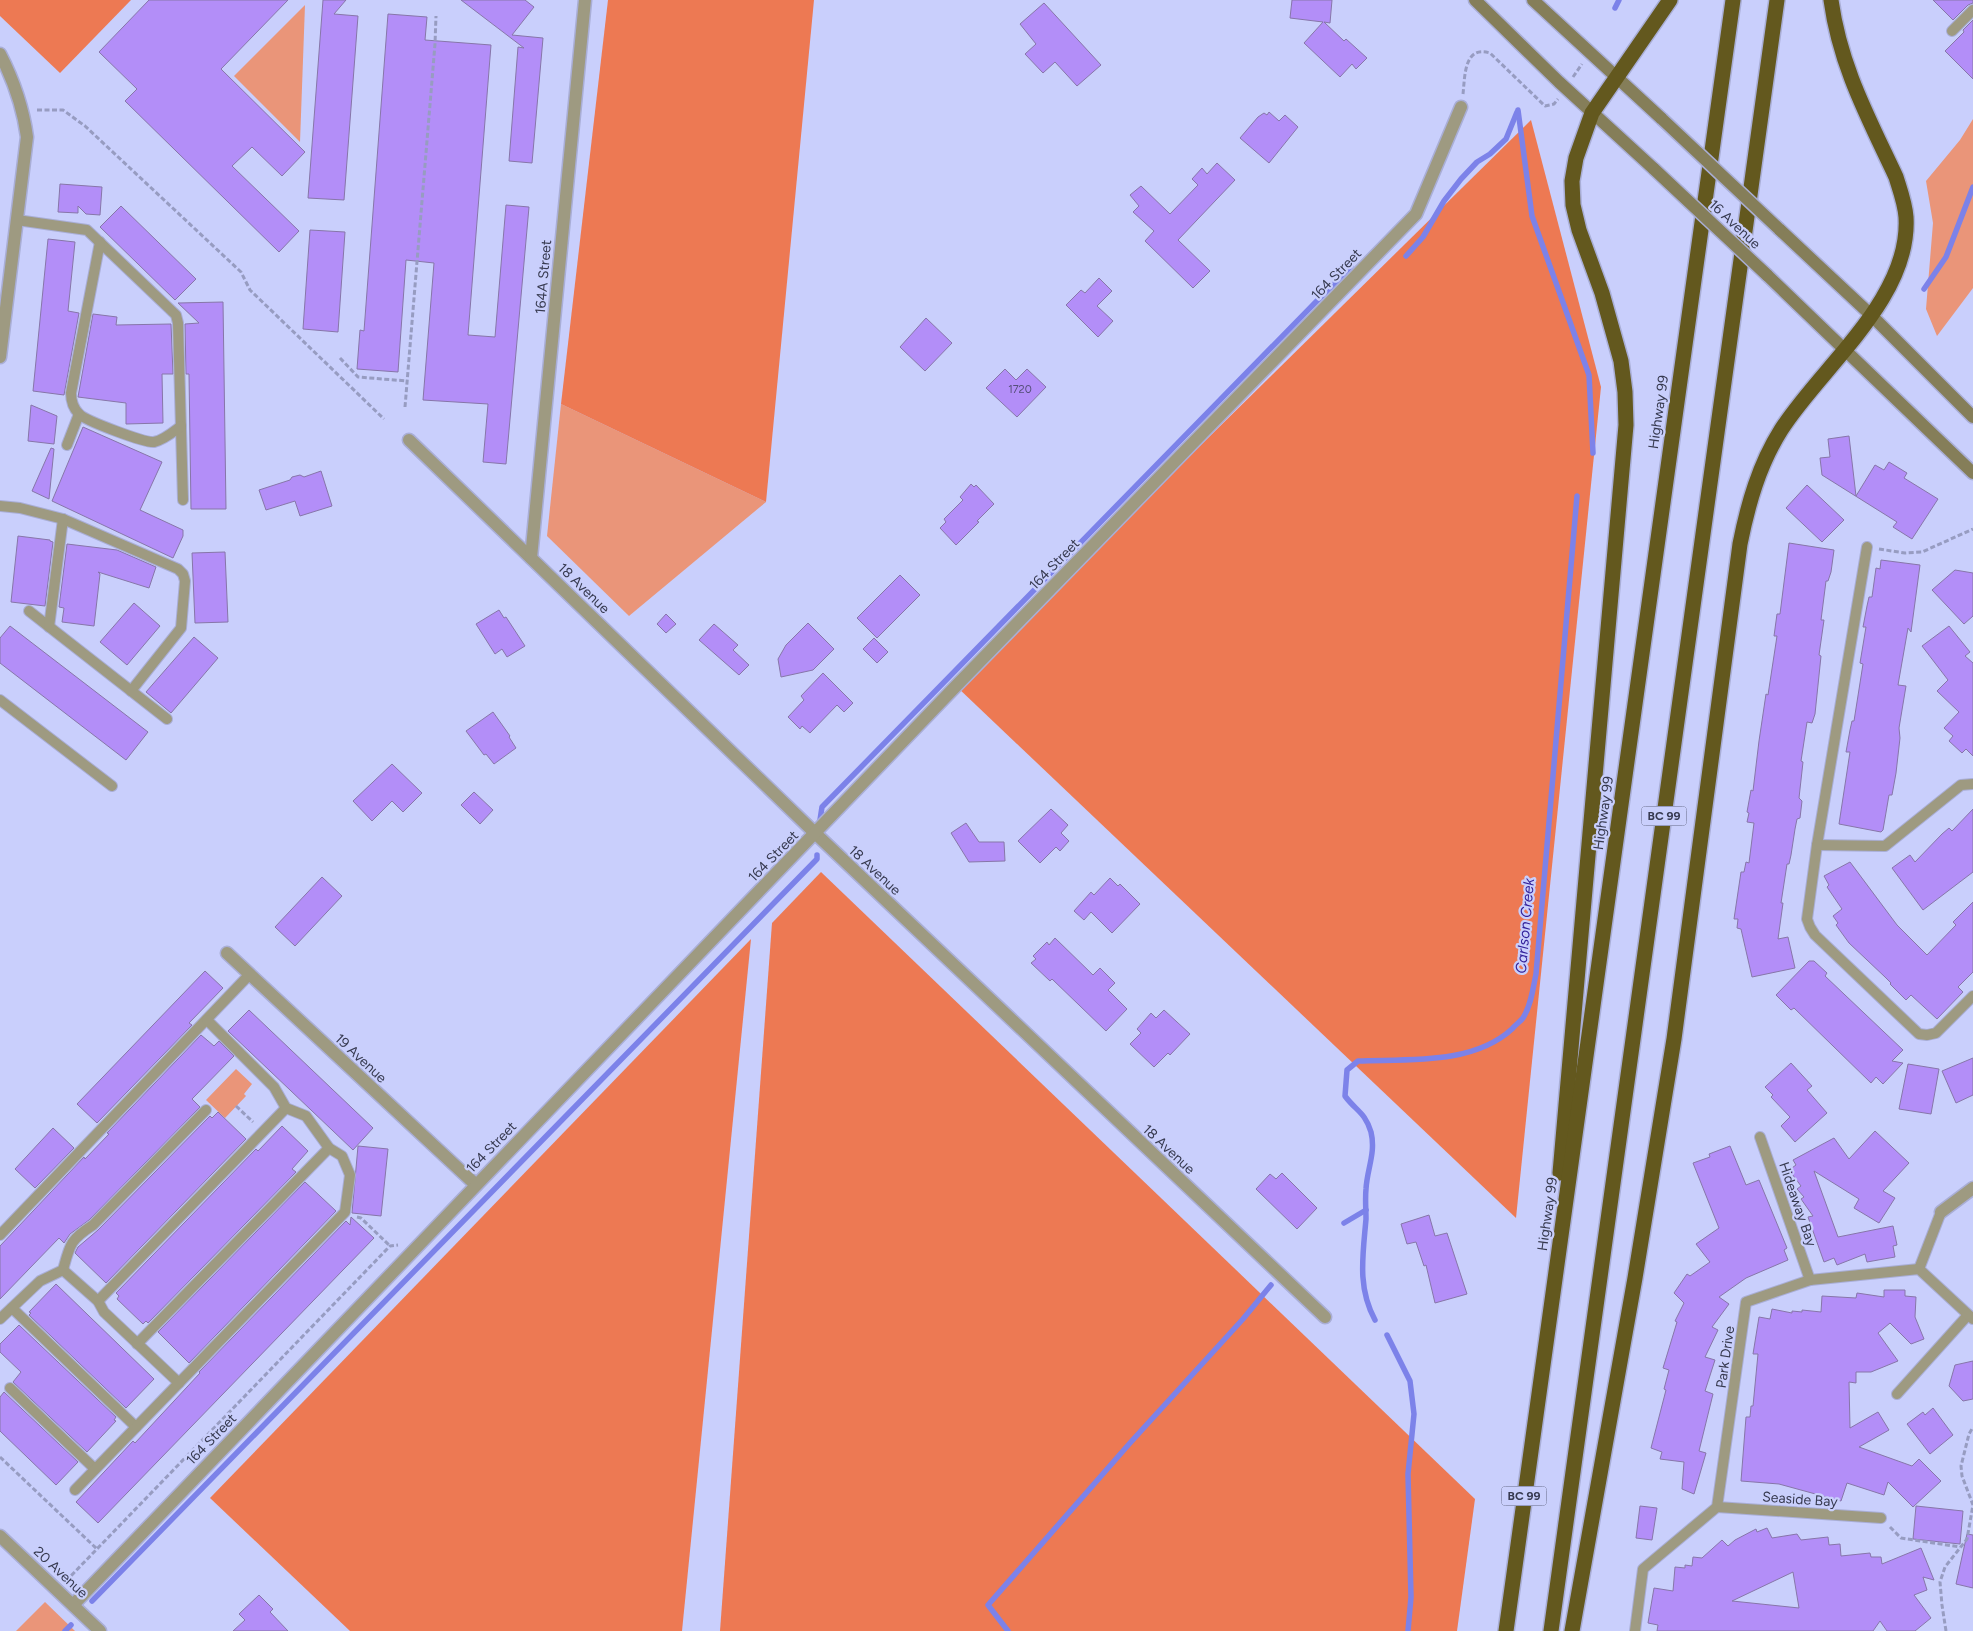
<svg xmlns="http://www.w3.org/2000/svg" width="1973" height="1631" font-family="Figtree,sans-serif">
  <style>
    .green { fill: #ea9579 }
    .forest { fill: #ed7953 }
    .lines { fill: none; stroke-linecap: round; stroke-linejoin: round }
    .stream { stroke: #7c82e9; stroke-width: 5.5 }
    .building { fill: #b38ef8; stroke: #8776a9; fill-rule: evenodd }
    .service-casing { stroke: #a9aed6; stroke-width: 12 }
    .minor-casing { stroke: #a9aed6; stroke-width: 15 }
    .tertiary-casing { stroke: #a9aed6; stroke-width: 15 }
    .secondary-casing { stroke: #a9aed6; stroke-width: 15 }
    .motorway-casing { stroke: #a9aed6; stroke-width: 18 }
    .path { stroke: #979cc1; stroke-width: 3; stroke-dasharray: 5 2.5; stroke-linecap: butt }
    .service { stroke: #9e9a81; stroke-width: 10 }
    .minor { stroke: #9e9a81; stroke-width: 12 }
    .tertiary { stroke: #9e9a81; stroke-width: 12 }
    .secondary { stroke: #857e59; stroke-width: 12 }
    .motorway { stroke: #63581e; stroke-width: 15 }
    .secondary-bridge-casing { stroke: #a9aed6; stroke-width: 15; stroke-linecap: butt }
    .secondary-bridge { stroke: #857e59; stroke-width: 12 }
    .labels { text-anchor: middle; stroke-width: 4.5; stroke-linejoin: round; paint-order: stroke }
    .number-label { font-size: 11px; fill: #564f7a }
    .shield { fill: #c9cffc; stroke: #636784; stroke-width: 1 }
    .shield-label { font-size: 12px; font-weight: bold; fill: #373a50 }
    .street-label { font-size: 14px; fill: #373a50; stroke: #c9cffc }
    .water-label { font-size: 15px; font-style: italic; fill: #33229b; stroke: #c9cffc }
  </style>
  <rect width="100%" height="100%" fill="#c9cffc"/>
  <!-- green -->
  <g class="green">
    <polygon points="305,5 300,142 234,76"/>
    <polygon points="1973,119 1973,288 1937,336 1926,309 1933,223 1926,181 1960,140"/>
    <polygon points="561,404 766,502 629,616 547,536"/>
    <polygon points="236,1069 252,1084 244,1094 246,1096 225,1118 206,1100"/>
    <polygon points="45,1602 75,1631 16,1631"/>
  </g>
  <!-- forest -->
  <g class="forest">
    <polygon points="0,0 131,0 60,73 0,16"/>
    <polygon points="608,0 814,0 766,502 561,404"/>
    <polygon points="1531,120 1601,387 1516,1218 956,686"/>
    <polygon points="821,872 1475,1499 1457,1631 720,1631 772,923"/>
    <polygon points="751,939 682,1631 350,1631 210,1498"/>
  </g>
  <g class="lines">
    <!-- stream -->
    <g class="stream">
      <polyline points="1615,8 1619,0"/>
      <polyline points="1518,110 1532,216 1589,375 1593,453"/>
      <polyline points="1406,256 1423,237 1444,201 1461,179 1477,162 1490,154 1506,139 1517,112"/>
      <polyline points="1924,289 1946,257 1973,187"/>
      <polyline points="820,820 822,807 1351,266"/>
      <polyline points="1344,1223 1366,1210"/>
      <path d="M 1375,1320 C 1357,1287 1363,1255 1366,1219 C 1366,1209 1365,1199 1366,1189 C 1367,1169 1376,1153 1371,1132 C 1365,1112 1356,1111 1345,1096 L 1347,1070 L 1358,1061 C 1408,1059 1473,1065 1512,1029 C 1515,1025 1520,1022 1523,1018 C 1531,1006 1533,988 1536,974 L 1577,496"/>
      <polyline points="1387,1335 1410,1381 1414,1414 1408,1474 1411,1597 1408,1631"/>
      <polyline points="92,1601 817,859 817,855"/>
      <polyline points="65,1631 71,1625"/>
      <polyline points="1008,1631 988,1605 1130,1443 1243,1319 1271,1285"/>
    </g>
  </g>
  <!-- building -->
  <g class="building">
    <polygon points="149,0 288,0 221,69 305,152 282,176 252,147 232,166 299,231 279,252 125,101 137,89 99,52"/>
    <polygon points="323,0 346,0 334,14 358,16 344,200 308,198"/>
    <polygon points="461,0 525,0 534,7 512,35 543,38 532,163 509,161 518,47 524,48"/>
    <polygon points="1292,0 1332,0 1330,23 1324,22 1344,41 1346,39 1367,58 1356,69 1352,64 1340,77 1304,43 1323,22 1290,18"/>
    <polygon points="1933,0 1973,0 1973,3 1968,5 1953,20"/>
    <polygon points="1044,3 1101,65 1077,86 1055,62 1043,73 1025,54 1036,44 1020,24"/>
    <polygon points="388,14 427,17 425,40 491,45 468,335 495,337 506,205 529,207 506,464 483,462 488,404 423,400 434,263 406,260 398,372 357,369 360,330 364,331"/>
    <polygon points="1973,20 1973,79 1945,51 1964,32 1963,30"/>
    <polygon points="1269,112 1279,121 1285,115 1298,127 1269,163 1240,138 1258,117 1264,113 1267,115"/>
    <polygon points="1217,163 1235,180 1178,240 1210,271 1193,288 1145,241 1154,231 1133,212 1139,206 1130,195 1141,186 1170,214 1198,185 1192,179 1202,168 1207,174"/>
    <polygon points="60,184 102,187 100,215 86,214 78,206 78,213 58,212"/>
    <polygon points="121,206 196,279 175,300 100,227"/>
    <polygon points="310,230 345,232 338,332 303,329"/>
    <polygon points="48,239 75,242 68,311 79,313 64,395 33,391"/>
    <polygon points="1099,278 1112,291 1097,306 1113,321 1098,337 1066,305 1081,290 1085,293"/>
    <polygon points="223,302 226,509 191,509 189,374 186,374 185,324 199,323 178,303"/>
    <polygon points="93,314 117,317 116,325 171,324 173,374 162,374 163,423 126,424 126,403 78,397"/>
    <polygon points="926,318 952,343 925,371 900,347"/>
    <polygon points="1005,369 1016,380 1027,369 1046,387 1017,417 986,388"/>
    <polygon points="31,405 57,416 54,444 28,441"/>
    <polygon points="83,427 162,462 140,510 183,530 183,536 173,558 52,501"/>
    <polygon points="1849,436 1856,496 1875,465 1884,470 1889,462 1907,473 1904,478 1938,499 1912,539 1893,527 1897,522 1822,475 1820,458 1830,457 1828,439"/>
    <polygon points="51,448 54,449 49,499 32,491"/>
    <polygon points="321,471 332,506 300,516 295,501 266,510 259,490 290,480 292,477 300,475 304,477"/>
    <polygon points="971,484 974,487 976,485 994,504 977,521 979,522 956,545 940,528 946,522 944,519 963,500 960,497"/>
    <polygon points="1807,485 1844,520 1822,542 1786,508"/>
    <polygon points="18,536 50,540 50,541 53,542 45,606 11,602"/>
    <polygon points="1789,543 1834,550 1831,572 1828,581 1826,581 1821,620 1824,620 1819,655 1821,656 1815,714 1812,723 1807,722 1801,761 1803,762 1799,798 1802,801 1800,818 1797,819 1795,829 1791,855 1789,864 1787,864 1781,903 1783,903 1778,939 1788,937 1795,968 1752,977 1741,929 1737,928 1738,919 1734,919 1741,872 1744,872 1746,862 1749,863 1754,823 1747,822 1749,813 1747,812 1751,790 1753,791 1759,741 1766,694 1768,695 1777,636 1774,636 1777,614 1780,614"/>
    <polygon points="67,544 117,550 156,567 149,588 98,572 100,574 94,626 62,622 64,608 59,607"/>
    <polygon points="225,552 228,622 195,623 192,553"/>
    <polygon points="1881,560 1920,565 1911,632 1908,628 1898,685 1906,686 1899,728 1900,738 1896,773 1892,795 1889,795 1883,830 1881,832 1839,824 1850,752 1846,752 1850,730 1852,721 1854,721 1863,664 1860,663 1866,627 1863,627 1867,606 1869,597 1872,597 1876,568 1880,569"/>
    <polygon points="1955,570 1973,573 1973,616 1964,624 1932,590"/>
    <polygon points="900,575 920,595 877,638 857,618"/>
    <polygon points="134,603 160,626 127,665 100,642"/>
    <polygon points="499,610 504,618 506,617 525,646 507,657 502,649 495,654 476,624"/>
    <polygon points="666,614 676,624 666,633 657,624"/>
    <polygon points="808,623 834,649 813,670 781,677 778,659 786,645"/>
    <polygon points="714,624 738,645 733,650 749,665 739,675 699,640"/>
    <polygon points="10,626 148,732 126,760 0,663 0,638"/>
    <polygon points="1949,626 1970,652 1965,656 1973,663 1973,756 1966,749 1962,753 1949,741 1953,736 1944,728 1959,712 1937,691 1948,680 1922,646"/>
    <polygon points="194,637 218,658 171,713 146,692"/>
    <polygon points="874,638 888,652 877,663 863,649"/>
    <polygon points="823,673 853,703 844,712 837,705 810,733 802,726 800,729 788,717 804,700 801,696"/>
    <polygon points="493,712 510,736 509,737 516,748 494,764 486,754 484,755 466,731"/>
    <polygon points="392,764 422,793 403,812 392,801 372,821 353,801"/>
    <polygon points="474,792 493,810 480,824 461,805"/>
    <polygon points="1051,809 1068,825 1061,833 1069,841 1060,851 1056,847 1040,863 1018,841"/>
    <polygon points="1973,809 1973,872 1923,910 1892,868 1910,855 1915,862 1942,834 1949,828 1952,831"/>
    <polygon points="966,823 979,842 1004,842 1005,861 969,862 951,833"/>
    <polygon points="1850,862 1897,925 1927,955 1956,925 1953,922 1973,902 1973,972 1958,987 1963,992 1937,1019 1911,995 1906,1000 1890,984 1891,983 1885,977 1849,943 1836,925 1838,923 1833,916 1842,909 1827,887 1829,885 1824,876"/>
    <polygon points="322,877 342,896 295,946 275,927"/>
    <polygon points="1110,878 1118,886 1120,884 1140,904 1112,933 1091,912 1084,920 1074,911 1091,892 1094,895"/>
    <polygon points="1055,938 1093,975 1100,968 1115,983 1108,990 1127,1009 1106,1031 1052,979 1050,981 1031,963 1036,959 1033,956 1047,942 1049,945"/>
    <polygon points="1809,961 1814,961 1827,973 1825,976 1903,1050 1892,1061 1903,1063 1883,1084 1876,1077 1871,1083 1794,1008 1791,1010 1776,995"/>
    <polygon points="205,971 223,988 189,1023 192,1025 97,1123 77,1104"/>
    <polygon points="249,1010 373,1128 353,1150 228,1031"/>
    <polygon points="1164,1010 1190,1034 1170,1055 1168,1053 1154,1067 1130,1044 1141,1033 1137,1029 1151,1013 1156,1018"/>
    <polygon points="201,1035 214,1046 219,1041 234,1056 192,1099 200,1107 89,1220 70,1234 64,1243 59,1238 0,1299 0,1246 84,1157 85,1159 109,1134 107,1133"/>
    <polygon points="1973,1058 1973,1095 1956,1103 1942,1071"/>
    <polygon points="1791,1063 1812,1086 1807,1090 1827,1113 1795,1142 1781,1126 1790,1117 1771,1097 1773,1095 1765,1087"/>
    <polygon points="1908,1064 1939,1069 1931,1114 1899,1109"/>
    <polygon points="218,1112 246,1139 106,1283 75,1253 78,1247 98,1230 210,1116 212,1118"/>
    <polygon points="282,1126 308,1151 292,1169 296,1172 148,1323 146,1321 143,1324 117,1299 119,1296 116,1293 256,1149 258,1151"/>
    <polygon points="53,1128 74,1148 35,1188 15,1169"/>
    <polygon points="1875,1131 1909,1163 1883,1191 1895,1198 1879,1223 1854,1208 1859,1199 1814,1171 1838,1237 1893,1226 1897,1245 1893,1246 1895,1257 1867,1262 1865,1254 1837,1265 1834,1258 1824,1262 1808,1217 1813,1216 1801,1199 1804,1197 1797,1189 1801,1186 1789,1170 1796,1165 1793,1160 1834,1138 1849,1159"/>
    <polygon points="358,1146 388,1149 381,1216 352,1213"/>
    <polygon points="1730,1146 1746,1185 1759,1180 1787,1248 1784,1250 1788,1260 1746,1278 1719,1297 1729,1304 1712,1327 1718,1330 1705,1357 1715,1360 1705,1391 1713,1394 1699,1451 1706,1453 1694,1494 1682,1489 1684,1462 1660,1459 1662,1452 1651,1448 1666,1390 1664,1389 1669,1370 1663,1368 1677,1322 1675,1321 1684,1303 1674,1293 1687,1274 1690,1276 1710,1262 1696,1244 1719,1228 1693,1163 1710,1157 1709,1154"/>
    <polygon points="1282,1173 1317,1208 1297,1229 1256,1189 1270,1174 1276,1179"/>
    <polygon points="305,1182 336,1211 189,1363 158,1332"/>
    <polygon points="1429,1215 1435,1236 1447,1233 1467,1294 1435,1303 1426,1265 1424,1266 1416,1242 1407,1244 1401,1224"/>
    <polygon points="351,1217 374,1238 98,1523 76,1502 133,1441 135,1443 200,1373 199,1372 346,1221 350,1225"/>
    <polygon points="56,1284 154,1379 126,1408 29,1315 31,1313 29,1312"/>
    <polygon points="1884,1290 1905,1290 1905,1296 1916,1297 1915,1317 1924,1339 1911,1344 1890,1323 1878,1333 1898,1361 1871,1372 1856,1372 1856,1383 1849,1382 1850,1428 1878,1412 1889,1430 1859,1447 1912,1466 1919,1459 1941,1481 1913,1507 1888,1482 1884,1495 1847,1483 1841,1501 1779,1484 1741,1481 1746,1417 1750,1417 1751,1406 1753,1406 1758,1354 1753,1354 1759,1317 1770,1319 1772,1309 1792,1313 1792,1311 1802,1312 1802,1310 1821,1312 1822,1296 1856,1298 1857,1293 1884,1297"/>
    <polygon points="19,1325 116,1417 114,1420 116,1421 87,1452 13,1382 21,1372 0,1352 0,1344"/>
    <polygon points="1973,1361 1973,1399 1963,1401 1949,1386 1955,1365"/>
    <polygon points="4,1392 78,1462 56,1485 0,1431 0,1397"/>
    <polygon points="1933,1408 1953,1435 1930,1454 1907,1424 1923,1412 1925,1415"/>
    <polygon points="1640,1506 1657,1508 1652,1540 1636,1538"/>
    <polygon points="1916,1506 1963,1511 1960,1544 1913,1539"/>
    <path d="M 1767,1528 L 1772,1538 L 1797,1534 L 1801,1540 L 1828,1537 L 1829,1545 L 1840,1544 L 1841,1556 L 1870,1553 L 1871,1557 L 1881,1557 L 1882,1564 L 1921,1548 L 1934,1580 L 1923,1577 L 1927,1590 L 1914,1595 L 1931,1618 L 1915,1631 L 1887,1631 L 1880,1621 L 1873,1631 L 1657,1631 L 1658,1625 L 1648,1623 L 1654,1588 L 1673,1591 L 1675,1567 L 1685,1568 L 1685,1565 L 1692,1566 L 1693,1557 L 1702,1558 L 1722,1540 L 1728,1546 L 1735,1540 L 1756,1529 L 1757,1532 ZM 1793,1572 L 1799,1608 L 1732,1601 Z"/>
    <polygon points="1967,1534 1973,1535 1973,1588 1956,1584"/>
    <polygon points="259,1595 273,1609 270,1612 288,1631 233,1631 245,1620 239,1614"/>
  </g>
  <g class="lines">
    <!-- service casing -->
    <g class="service-casing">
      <g id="service">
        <polyline points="1952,31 1973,10"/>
        <polyline points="17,220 87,230 176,315 178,323 183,500"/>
        <path d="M 100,242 L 71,393 C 71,400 73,408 79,414 C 86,421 145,443 154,442 C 164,440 173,432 181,426"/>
        <polyline points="67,445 79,414"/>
        <polyline points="0,506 20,508 63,519 178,569 183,574 185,581 181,628 131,691"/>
        <polyline points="1867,547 1817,845 1807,919 1810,927 1815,935 1919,1034 1927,1035 1936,1033 1973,996"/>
        <polyline points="29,611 167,719"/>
        <polyline points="49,627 63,519"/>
        <polyline points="0,700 112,786"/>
        <polyline points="1817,845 1885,846 1961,785 1973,784"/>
        <polyline points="1760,1137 1810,1280"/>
        <polyline points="0,1235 250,974"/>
        <polyline points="1919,1269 1941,1212"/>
        <path d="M 63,1270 C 70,1244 70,1240 93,1225 L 206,1110"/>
        <polyline points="98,1301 286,1108"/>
        <polyline points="12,1308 136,1427"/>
        <polyline points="0,1319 40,1281 63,1270 98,1301 104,1312 179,1383"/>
        <polyline points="137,1344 329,1148"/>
        <polyline points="10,1388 95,1469"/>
        <polyline points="1897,1394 1968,1315"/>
        <polyline points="75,1490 345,1212 350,1175 342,1156 329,1148 306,1116 286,1108 274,1087 207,1020"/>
        <polyline points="1717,1507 1881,1518"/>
        <polyline points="1635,1631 1643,1569 1717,1507 1746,1302 1810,1280 1919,1269 1973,1319"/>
      </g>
    </g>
    <!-- minor casing -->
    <g class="minor-casing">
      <g id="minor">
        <path d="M 0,54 C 14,81 23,107 27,137 L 0,357"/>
        <polyline points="409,440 816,834 1325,1317"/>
        <polyline points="531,558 585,0"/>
        <polyline points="227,953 476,1185"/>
        <polyline points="1941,1212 1973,1188"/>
        <polyline points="73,1605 956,686 1416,214 1461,107"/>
      </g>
    </g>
    <!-- tertiary casing -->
    <g class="tertiary-casing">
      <polyline id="tertiary" points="0,1536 100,1631"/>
    </g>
    <!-- secondary casing -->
    <g class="secondary-casing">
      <g id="secondary">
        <polyline points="1475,0 1559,82 1654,169"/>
        <polyline points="1533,0 1662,119"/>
        <polyline points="1779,229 1871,315 1973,417"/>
        <polyline points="1767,275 1973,473"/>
      </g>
    </g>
    <!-- motorway casing -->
    <g class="motorway-casing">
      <g id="motorway">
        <polyline points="1560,1173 1626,425 1625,392 1621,361 1602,293 1579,230 1573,205 1572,181 1576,158 1592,113 1670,0"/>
        <polyline points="1506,1631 1733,0"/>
        <polyline points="1551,1631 1777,0"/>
        <path d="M 1572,1631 L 1635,1278 L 1674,1039 L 1740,544 C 1748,504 1759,465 1781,430 C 1820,368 1911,299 1906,217 C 1905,203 1900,190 1896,177 C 1868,117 1840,66 1831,0"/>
      </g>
    </g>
    <!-- path -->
    <g class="path">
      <polyline points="1573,77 1582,64"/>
      <path d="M 1463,94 C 1465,76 1464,45 1490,53 L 1545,106 L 1554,104 L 1558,99"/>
      <polyline points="37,110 63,110 85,126 241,272 250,290 384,419"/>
      <polyline points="340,358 358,377 407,381"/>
      <polyline points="405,407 435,44 436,16"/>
      <polyline points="1879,549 1905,553 1922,552 1973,529"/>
      <polyline points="236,1106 253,1122"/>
      <polyline points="357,1217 361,1218 390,1246"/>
      <polyline points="0,1457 97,1549"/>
      <polyline points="1890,1527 1901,1538 1960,1547"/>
      <polyline points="66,1581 390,1246 398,1245"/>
      <polyline points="1946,1631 1942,1605 1940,1582 1945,1567 1967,1539 1973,1505 1962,1476 1961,1466 1969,1434 1973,1427"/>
    </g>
    <!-- service -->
    <use href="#service" class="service"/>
    <!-- minor -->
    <use href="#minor" class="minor"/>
    <!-- tertiary -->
    <use href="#tertiary" class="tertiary"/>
    <!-- secondary -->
    <use href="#secondary" class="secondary"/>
    <!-- motorway -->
    <use href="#motorway" class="motorway"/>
    <!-- secondary-bridge casing -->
    <g class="secondary-bridge-casing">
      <g id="secondary-bridge">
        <polyline points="1662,119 1779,229"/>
        <polyline points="1654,169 1767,275"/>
      </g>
    </g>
    <!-- secondary-bridge -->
    <use href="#secondary-bridge" class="secondary-bridge"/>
  </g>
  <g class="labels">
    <!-- number labels -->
    <g class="number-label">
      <text x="1020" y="393">1720</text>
    </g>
    <!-- shield labels -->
    <g class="shield">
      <rect x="1641.5" y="806.5" width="45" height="19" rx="4"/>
      <rect x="1501.5" y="1486.5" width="45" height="19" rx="4"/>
    </g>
    <g class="shield-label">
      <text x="1664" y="820">BC 99</text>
      <text x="1524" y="1500">BC 99</text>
    </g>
    <!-- street labels -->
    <g class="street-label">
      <text transform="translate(1735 224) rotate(43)" y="5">16 Avenue</text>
      <text transform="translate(1336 274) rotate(-46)" y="5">164 Street</text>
      <text transform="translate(543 277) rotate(-85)" y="5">164A Street</text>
      <text transform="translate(1658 412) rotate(-82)" y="5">Highway 99</text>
      <text transform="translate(1054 564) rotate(-46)" y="5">164 Street</text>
      <text transform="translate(584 588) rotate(44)" y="5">18 Avenue</text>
      <text transform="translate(1603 813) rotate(-82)" y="5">Highway 99</text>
      <text transform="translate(773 856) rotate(-46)" y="5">164 Street</text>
      <text transform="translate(875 870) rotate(43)" y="5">18 Avenue</text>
      <text transform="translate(361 1058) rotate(43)" y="5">19 Avenue</text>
      <text transform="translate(491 1147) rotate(-46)" y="5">164 Street</text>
      <text transform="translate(1169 1149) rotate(43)" y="5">18 Avenue</text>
      <text transform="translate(1798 1204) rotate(71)" y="5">Hideaway Bay</text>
      <text transform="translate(1547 1214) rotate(-82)" y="5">Highway 99</text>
      <text transform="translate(1725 1357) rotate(-82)" y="5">Park Drive</text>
      <text transform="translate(211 1439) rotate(-46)" y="5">164 Street</text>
      <text transform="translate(1800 1499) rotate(4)" y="5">Seaside Bay</text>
      <text transform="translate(61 1572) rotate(43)" y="5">20 Avenue</text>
    </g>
    <!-- water labels -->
    <g class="water-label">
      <text transform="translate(1525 926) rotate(-85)" y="5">Carlson Creek</text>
    </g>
  </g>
</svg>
